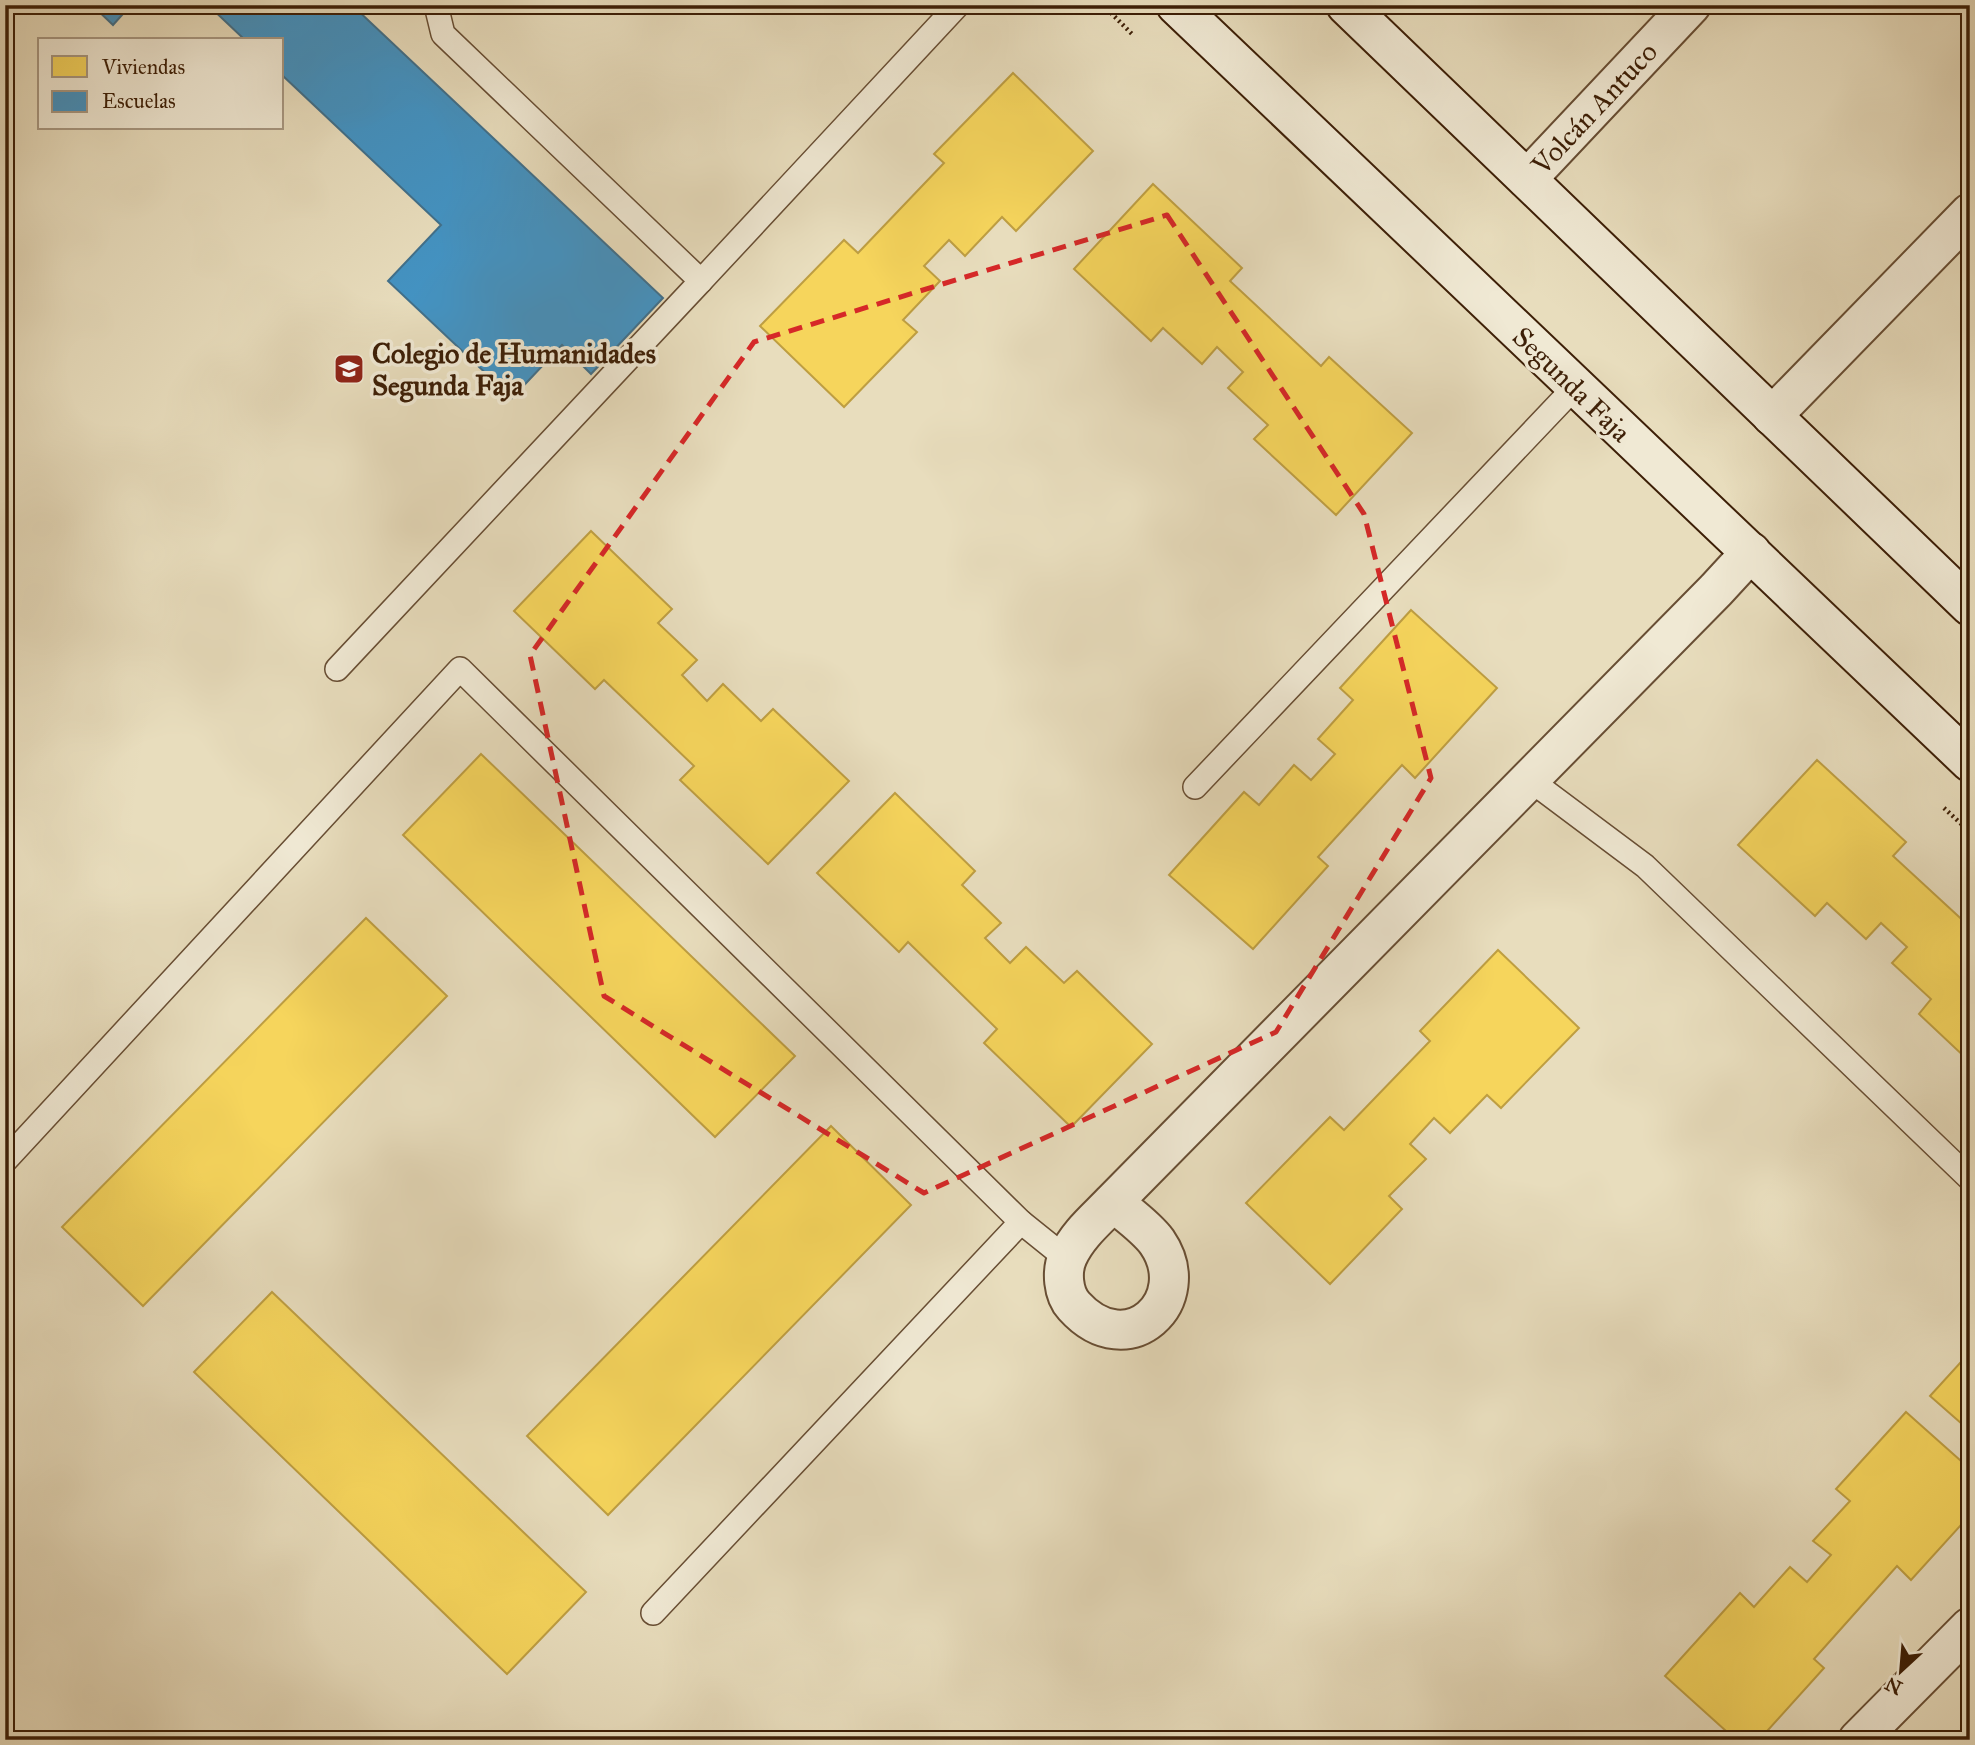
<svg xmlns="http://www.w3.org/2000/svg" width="1975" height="1745" font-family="'IM FELL Great Primer',serif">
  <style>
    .homes { fill: #f6d55c; stroke: #be9e42; stroke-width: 2 }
    .schools { fill: #4393c3; stroke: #41708b; stroke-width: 2 }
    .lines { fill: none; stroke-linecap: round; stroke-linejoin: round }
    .lane-casing { stroke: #684e34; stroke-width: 26 }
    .street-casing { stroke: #684e34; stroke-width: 42 }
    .secondary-casing { stroke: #3d1f07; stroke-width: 42 }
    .path { stroke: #3d1f07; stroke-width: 4.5; stroke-dasharray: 2 3.5; stroke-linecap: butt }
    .lane { stroke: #f0e9d4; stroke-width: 23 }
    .street { stroke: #f0e9d4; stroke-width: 38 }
    .secondary { stroke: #f0e9d4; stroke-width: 38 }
    .marked { fill: none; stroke: #d62828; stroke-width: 5; stroke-dasharray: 14 9; stroke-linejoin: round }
    .labels { text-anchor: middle; stroke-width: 7; stroke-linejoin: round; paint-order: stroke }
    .street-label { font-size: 28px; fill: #3d1f07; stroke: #f0e9d4 }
    .poi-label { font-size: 28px; font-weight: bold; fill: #3d1f07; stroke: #f0e9d4; text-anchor: start }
  </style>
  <rect width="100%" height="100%" fill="#e8ddbd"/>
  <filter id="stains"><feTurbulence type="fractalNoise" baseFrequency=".00286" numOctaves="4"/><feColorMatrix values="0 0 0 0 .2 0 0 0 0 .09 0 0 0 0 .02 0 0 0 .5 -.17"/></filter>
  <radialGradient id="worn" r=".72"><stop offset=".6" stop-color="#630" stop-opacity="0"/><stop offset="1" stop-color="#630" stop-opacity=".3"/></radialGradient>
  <!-- homes -->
  <g class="homes">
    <polygon points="1013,73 1093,151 1016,231 1002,217 965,256 949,240 924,266 940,281 903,320 917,332 844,407 760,326 844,240 858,253 944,163 934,154"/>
    <polygon points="1153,184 1242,268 1230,281 1321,366 1329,357 1412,433 1336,515 1254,439 1268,425 1228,388 1243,372 1217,347 1202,364 1163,328 1151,341 1074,269"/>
    <polygon points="591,531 672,609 658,623 697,660 682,675 707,701 723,684 761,721 773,709 849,781 768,864 680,780 694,766 604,680 595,689 514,611"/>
    <polygon points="1411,610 1497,688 1415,778 1402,765 1318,857 1328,866 1253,949 1169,875 1244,792 1259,805 1294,765 1311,780 1335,754 1318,739 1353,700 1340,688"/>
    <polygon points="481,754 795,1056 715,1137 403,835"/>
    <polygon points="1817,760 1906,842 1893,856 1970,927 1970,1062 1919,1014 1931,999 1892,963 1907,947 1881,923 1866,939 1827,903 1815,916 1738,845"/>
    <polygon points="895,793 975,871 962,885 1001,923 985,938 1010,963 1026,947 1064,983 1077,971 1152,1044 1071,1127 984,1043 997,1029 908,942 899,952 817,873"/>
    <polygon points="366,918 447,996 143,1306 62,1227"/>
    <polygon points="1498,950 1579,1028 1501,1108 1487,1095 1450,1133 1434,1118 1410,1144 1426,1159 1389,1196 1402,1209 1330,1284 1246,1203 1330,1117 1344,1130 1430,1041 1420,1031"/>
    <polygon points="831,1126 911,1205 608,1515 527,1436"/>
    <polygon points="272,1292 586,1592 507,1674 194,1372"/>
    <polygon points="1970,1352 1970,1431 1930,1396"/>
    <polygon points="1906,1412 1970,1469 1970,1515 1911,1580 1897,1566 1814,1659 1824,1668 1759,1740 1736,1740 1665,1676 1740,1593 1754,1607 1790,1567 1807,1582 1831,1555 1813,1541 1850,1501 1836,1489"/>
  </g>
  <!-- schools -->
  <g class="schools">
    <polygon points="5,5 20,5 5,20"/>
    <polygon points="92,5 131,5 113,25"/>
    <polygon points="208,5 352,5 663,298 591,374 562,345 512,398 388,281 441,225 282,75 282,40 245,40"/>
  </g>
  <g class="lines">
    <!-- lane casing -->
    <g class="lane-casing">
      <g id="lane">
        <polyline points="436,5 443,34 701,281 958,5"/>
        <polyline points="337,669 701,281"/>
        <polyline points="1530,780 1645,866 1970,1179"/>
        <polyline points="1195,787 1575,387"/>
        <polyline points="5,1161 460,669 1021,1222 1067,1259"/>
        <polyline points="653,1613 1021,1222"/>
      </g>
    </g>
    <!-- street casing -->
    <g class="street-casing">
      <g id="street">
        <polyline points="1527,179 1691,5"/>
        <polyline points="1772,416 1970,213"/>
        <path d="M 1113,1202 C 1127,1214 1146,1227 1157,1242 C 1197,1300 1128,1366 1074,1306 C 1063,1294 1061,1271 1068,1256 C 1078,1234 1097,1219 1113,1202 L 1716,590 L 1751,552"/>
        <polyline points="1858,1740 1970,1627"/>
      </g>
    </g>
    <!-- secondary casing -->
    <g class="secondary-casing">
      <g id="secondary">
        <polyline points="1176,5 1970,762"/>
        <polyline points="1346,5 1970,606"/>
      </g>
    </g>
    <!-- path -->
    <g class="path">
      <polyline points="1103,5 1132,34"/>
      <polyline points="1944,808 1970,832"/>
    </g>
    <!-- lane -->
    <use href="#lane" class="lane"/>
    <!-- street -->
    <use href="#street" class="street"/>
    <!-- secondary -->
    <use href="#secondary" class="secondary"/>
  </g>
  <!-- marked area -->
  <path class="marked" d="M 1167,215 L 1364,514 L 1431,778 L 1276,1032 L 924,1193 L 604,996 L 530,655 L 754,342 Z"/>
  <!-- icons -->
  <defs>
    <g id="school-square" transform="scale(1.575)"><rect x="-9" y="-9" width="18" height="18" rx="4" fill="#8f2418" stroke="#f0e9d4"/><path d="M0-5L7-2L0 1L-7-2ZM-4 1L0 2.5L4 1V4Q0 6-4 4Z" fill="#fff"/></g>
  </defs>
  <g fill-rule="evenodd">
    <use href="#school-square" x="349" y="369"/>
  </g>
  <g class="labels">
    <!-- street labels -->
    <g class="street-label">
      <text transform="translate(1594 108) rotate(-47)" y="10">Volcán Antuco</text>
      <text transform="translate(1572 384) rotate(44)" y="10">Segunda Faja</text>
    </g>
    <!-- poi labels -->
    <g class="poi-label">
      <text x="372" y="363">Colegio de Humanidades<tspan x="372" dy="32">Segunda Faja</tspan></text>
    </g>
  </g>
  <!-- margin -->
  <rect width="1975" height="1745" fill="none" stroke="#e8ddbd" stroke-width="28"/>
  <rect x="7" y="7" width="1961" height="1731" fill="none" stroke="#3d1f07" stroke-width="3.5"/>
  <rect x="14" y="14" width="1947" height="1717" fill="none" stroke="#3d1f07" stroke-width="2"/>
  <!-- legend -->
  <rect x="38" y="38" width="245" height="91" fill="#f0e9d4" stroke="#a89882" stroke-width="2"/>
  <rect x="52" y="56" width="35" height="21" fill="#f6d55c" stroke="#a89882" stroke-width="2"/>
  <text x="102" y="74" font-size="21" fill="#3d1f07">Viviendas</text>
  <rect x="52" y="91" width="35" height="21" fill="#4393c3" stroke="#a89882" stroke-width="2"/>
  <text x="102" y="108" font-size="21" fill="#3d1f07">Escuelas</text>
  <!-- north arrow -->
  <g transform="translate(1901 1671) rotate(206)" stroke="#f0e9d4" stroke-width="5" paint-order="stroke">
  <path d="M0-5L12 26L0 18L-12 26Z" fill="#3d1f07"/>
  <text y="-10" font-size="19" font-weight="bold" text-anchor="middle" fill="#3d1f07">N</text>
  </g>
  <rect width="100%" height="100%" filter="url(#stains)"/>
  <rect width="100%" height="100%" fill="url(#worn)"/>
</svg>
